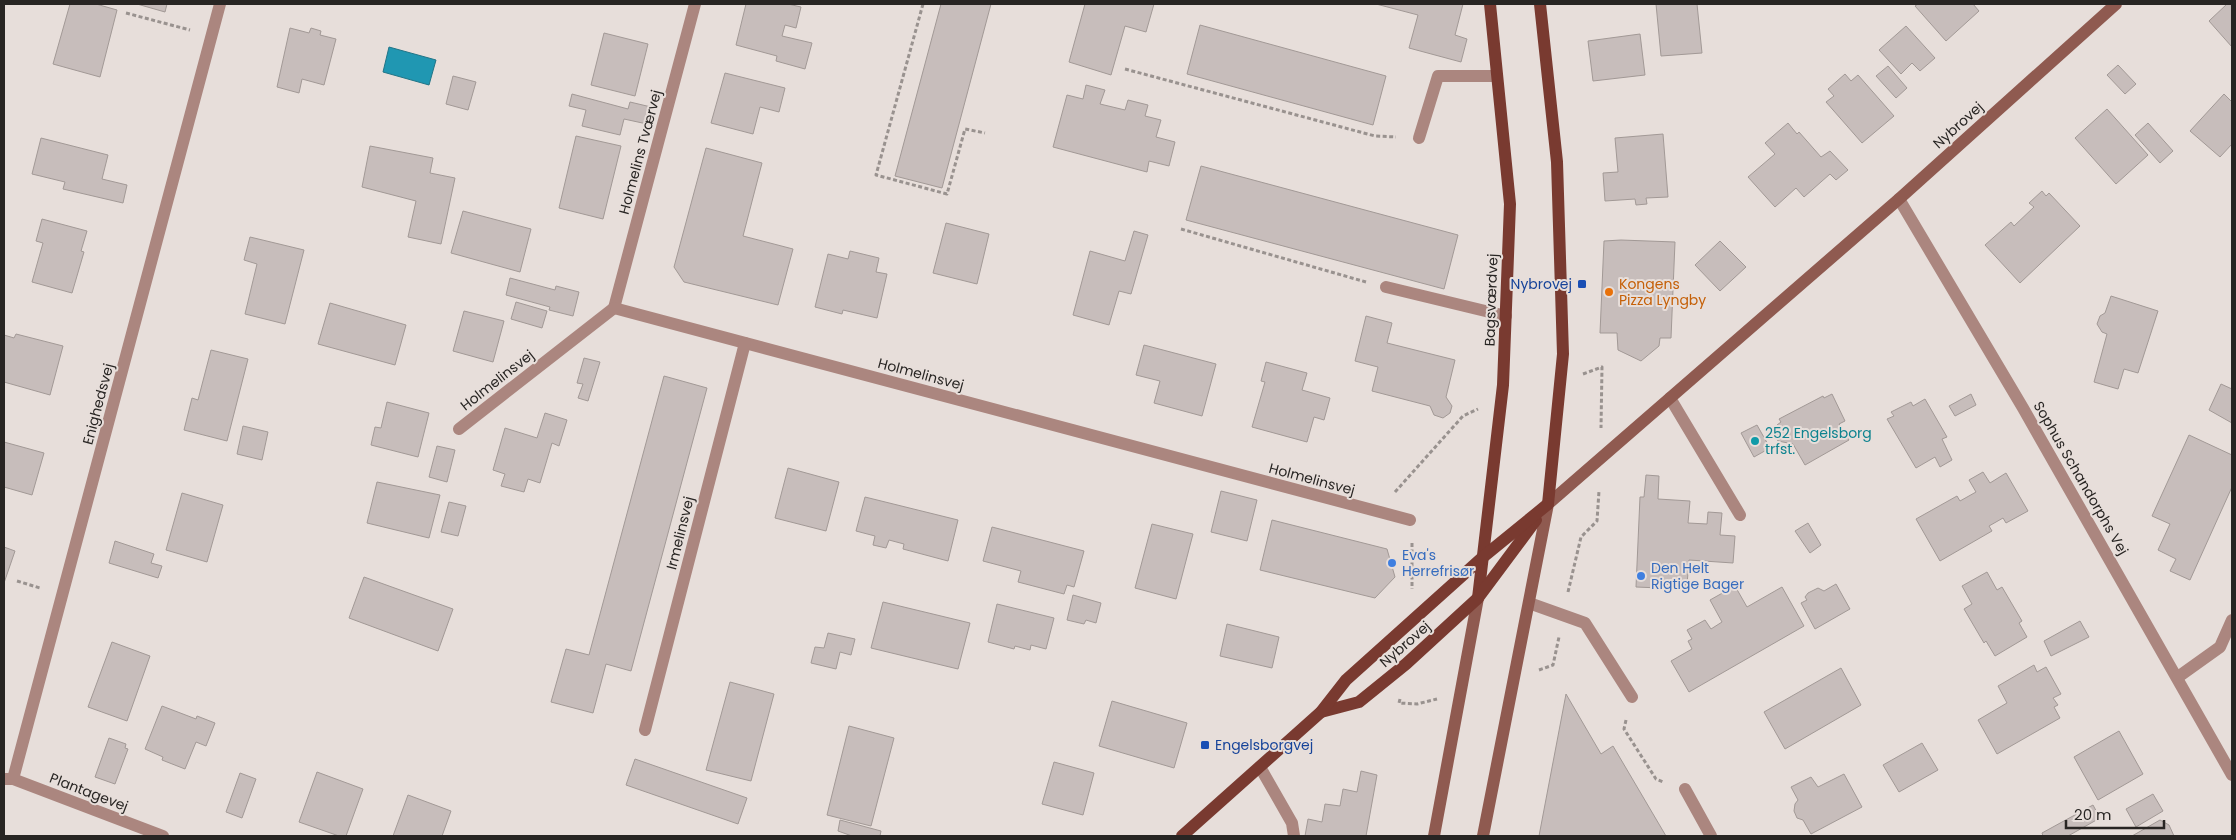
<svg xmlns="http://www.w3.org/2000/svg" width="2236" height="840" font-family="Poppins,sans-serif">
  <style>
    .water { fill: #2097b2; stroke: #227587 }
    .building { fill: #c7bdbb; stroke: #a29996 }
    .lines { fill: none; stroke-linecap: round; stroke-linejoin: round }
    .path { stroke: #99928f; stroke-width: 3; stroke-dasharray: 4 2.5; stroke-linecap: butt }
    .lane { stroke: #ab867f; stroke-width: 12 }
    .street { stroke: #ab867f; stroke-width: 12 }
    .secondary { stroke: #8f5a50; stroke-width: 12 }
    .primary { stroke: #793a30; stroke-width: 12 }
    .transit-dot { fill: #1a4fb4; stroke: #e7deda; stroke-width: 2 }
    .food-dot { fill: #e8710a; stroke: #e7deda; stroke-width: 2 }
    .culture-dot { fill: #0f9aa8; stroke: #e7deda; stroke-width: 2 }
    .shop-dot { fill: #3f7fe0; stroke: #e7deda; stroke-width: 2 }
    .labels { text-anchor: middle; stroke-width: 4; stroke-linejoin: round; paint-order: stroke }
    .street-label { font-size: 14px; fill: #282523; stroke: #e7deda }
    .transit-label { font-size: 14px; fill: #164399; stroke: #e7deda; text-anchor: end }
    .food-label { font-size: 14px; fill: #c56008; stroke: #e7deda; text-anchor: start }
    .culture-label { font-size: 14px; fill: #0d838f; stroke: #e7deda; text-anchor: start }
    .shop-label { font-size: 14px; fill: #366cbe; stroke: #e7deda; text-anchor: start }
  </style>
  <rect width="100%" height="100%" fill="#e7deda"/>
  <!-- water -->
  <polygon class="water" points="389,47 436,60 429,85 383,72"/>
  <!-- building -->
  <g class="building">
    <polygon points="70,4 96,4 117,10 100,77 53,64"/>
    <polygon points="137,4 167,4 165,12"/>
    <polygon points="746,4 788,4 801,7 796,28 785,25 782,36 812,43 805,69 776,61 777,56 736,45"/>
    <polygon points="941,4 991,4 942,188 895,176"/>
    <polygon points="1085,4 1154,4 1146,32 1125,26 1111,75 1069,62"/>
    <polygon points="1376,4 1463,4 1455,35 1467,39 1461,62 1409,48 1418,15"/>
    <polygon points="1656,4 1697,4 1702,53 1661,56"/>
    <polygon points="1918,4 1973,4 1979,11 1946,41 1915,6"/>
    <polygon points="2227,4 2232,4 2232,47 2209,21"/>
    <polygon points="1200,25 1386,76 1373,125 1187,74"/>
    <polygon points="1906,26 1935,58 1920,71 1912,63 1901,74 1879,50"/>
    <polygon points="290,28 309,33 311,28 321,31 320,35 336,39 324,85 302,79 299,93 277,87"/>
    <polygon points="604,33 648,44 635,96 591,85"/>
    <polygon points="1640,34 1645,75 1593,81 1588,41"/>
    <polygon points="2118,65 2136,84 2125,94 2107,75"/>
    <polygon points="1888,66 1907,88 1896,98 1876,76"/>
    <polygon points="725,73 785,88 779,112 760,107 753,134 711,123"/>
    <polygon points="1845,74 1851,81 1858,75 1894,116 1862,143 1826,102 1834,96 1828,89"/>
    <polygon points="453,76 476,82 468,110 446,104"/>
    <polygon points="1086,85 1105,90 1100,104 1125,110 1128,100 1148,105 1145,116 1161,120 1156,137 1175,142 1169,166 1149,161 1147,172 1053,147 1067,95 1083,99"/>
    <polygon points="572,94 628,109 630,102 651,107 647,124 624,119 620,135 582,126 586,110 569,106"/>
    <polygon points="2224,94 2232,102 2232,144 2220,157 2190,131"/>
    <polygon points="2107,109 2148,155 2116,184 2075,138"/>
    <polygon points="1788,123 1797,134 1799,132 1821,157 1830,151 1848,170 1836,180 1830,174 1804,197 1796,188 1775,207 1748,177 1775,154 1765,143"/>
    <polygon points="2148,123 2173,151 2160,163 2135,135"/>
    <polygon points="1663,134 1668,197 1646,198 1647,204 1636,205 1635,199 1605,201 1603,173 1618,172 1615,138"/>
    <polygon points="576,136 621,146 603,219 559,208"/>
    <polygon points="41,138 108,155 102,179 127,185 123,203 63,189 65,182 32,174"/>
    <polygon points="370,146 433,158 430,173 455,178 441,244 408,237 416,201 362,187"/>
    <polygon points="706,148 762,163 743,236 793,249 778,305 684,282 674,267"/>
    <polygon points="1201,166 1458,235 1444,289 1186,220"/>
    <polygon points="2042,191 2046,196 2049,193 2080,226 2020,283 1985,245 2011,222 2014,226 2034,207 2029,203"/>
    <polygon points="463,211 531,229 520,272 451,253"/>
    <polygon points="42,219 87,231 81,251 84,252 72,293 32,282 43,243 36,241"/>
    <polygon points="946,223 989,234 977,284 933,273"/>
    <polygon points="1134,231 1148,235 1131,294 1119,291 1109,325 1073,315 1090,251 1125,261"/>
    <polygon points="250,237 304,250 285,324 245,314 257,264 244,260"/>
    <polygon points="1621,240 1675,242 1671,338 1660,338 1659,346 1641,361 1618,350 1617,333 1600,333 1604,241"/>
    <polygon points="1720,241 1746,267 1720,291 1695,265"/>
    <polygon points="850,251 879,258 876,272 887,274 877,318 843,310 842,314 815,307 828,254 848,259"/>
    <polygon points="510,278 555,290 556,286 579,292 573,316 549,310 550,307 506,295"/>
    <polygon points="2111,296 2158,311 2138,373 2124,369 2118,389 2094,382 2107,334 2102,332 2097,324 2100,316 2105,313"/>
    <polygon points="516,302 547,311 542,328 511,319"/>
    <polygon points="330,303 406,325 395,365 318,344"/>
    <polygon points="464,311 504,321 493,362 453,351"/>
    <polygon points="1366,316 1392,323 1387,343 1455,360 1446,397 1452,406 1450,413 1443,418 1434,415 1430,406 1372,391 1378,367 1355,361"/>
    <polygon points="16,334 63,346 50,395 4,382 4,335 14,338"/>
    <polygon points="1144,345 1216,364 1202,416 1154,403 1160,381 1136,375"/>
    <polygon points="211,350 248,359 227,441 184,430 192,398 198,400"/>
    <polygon points="584,358 600,362 588,401 578,398 583,384 577,383"/>
    <polygon points="1266,362 1307,373 1302,390 1330,398 1324,420 1314,417 1307,442 1252,427 1265,382 1261,381"/>
    <polygon points="664,376 707,388 631,671 606,664 593,713 551,702 566,649 589,655"/>
    <polygon points="2221,384 2232,389 2232,423 2209,410"/>
    <polygon points="1832,394 1845,421 1839,424 1849,440 1805,465 1793,444 1778,441 1776,437 1777,425 1781,422 1779,419 1823,396 1824,398"/>
    <polygon points="1971,394 1976,405 1955,416 1949,406"/>
    <polygon points="1925,399 1947,437 1942,439 1952,460 1940,467 1935,457 1916,468 1887,419 1894,416 1891,412 1911,402 1913,406"/>
    <polygon points="387,402 429,413 418,457 371,445 375,427 381,428"/>
    <polygon points="545,413 567,420 559,446 552,443 540,483 528,479 524,492 501,486 505,474 493,470 505,428 537,438"/>
    <polygon points="1757,425 1770,448 1754,457 1741,433"/>
    <polygon points="243,426 268,432 262,460 237,454"/>
    <polygon points="2189,435 2232,455 2232,487 2190,580 2170,571 2176,559 2158,550 2170,524 2152,516"/>
    <polygon points="4,442 44,453 32,495 4,487"/>
    <polygon points="437,446 455,450 447,482 429,477"/>
    <polygon points="788,468 839,482 826,531 775,518"/>
    <polygon points="1983,472 1990,483 2006,473 2028,511 2006,523 2003,518 1989,526 1992,531 1940,561 1916,519 1957,496 1960,501 1976,492 1969,480"/>
    <polygon points="1646,475 1659,476 1658,499 1690,501 1688,523 1707,524 1708,512 1722,513 1720,535 1735,536 1733,563 1689,560 1687,585 1660,584 1660,588 1636,587 1640,497 1644,497"/>
    <polygon points="377,482 440,495 429,538 367,523"/>
    <polygon points="1221,491 1257,500 1247,541 1211,532"/>
    <polygon points="182,493 223,505 207,562 166,550"/>
    <polygon points="865,497 958,520 948,561 903,549 904,544 889,540 886,548 873,545 875,536 856,531"/>
    <polygon points="449,502 466,506 458,536 441,532"/>
    <polygon points="1272,520 1387,549 1395,577 1375,598 1260,570"/>
    <polygon points="1808,523 1821,545 1810,553 1795,531"/>
    <polygon points="1152,524 1193,534 1176,599 1135,588"/>
    <polygon points="992,527 1084,551 1074,587 1067,585 1064,594 1018,582 1021,571 983,561"/>
    <polygon points="115,541 154,554 151,563 162,566 158,578 109,563"/>
    <polygon points="4,547 15,551 4,583"/>
    <polygon points="1987,572 1997,590 2002,587 2022,621 2019,623 2027,637 1995,656 1986,641 1984,643 1964,609 1972,604 1962,586"/>
    <polygon points="364,577 453,609 438,651 349,618"/>
    <polygon points="1836,584 1850,609 1815,629 1801,603 1807,600 1805,597 1808,593 1818,588 1824,591"/>
    <polygon points="1735,586 1747,607 1782,587 1804,626 1689,692 1671,661 1692,649 1688,641 1692,639 1687,630 1705,620 1711,629 1722,622 1710,600"/>
    <polygon points="1073,595 1101,603 1096,623 1086,620 1084,624 1067,620"/>
    <polygon points="883,602 970,623 958,669 871,648"/>
    <polygon points="997,604 1054,618 1046,649 1031,645 1030,650 1015,646 1014,649 988,642"/>
    <polygon points="2080,621 2089,637 2051,656 2044,641"/>
    <polygon points="1227,624 1279,637 1272,668 1220,656"/>
    <polygon points="828,633 855,639 851,655 840,652 836,669 811,663 815,647 824,648"/>
    <polygon points="112,642 150,656 127,721 88,707"/>
    <polygon points="2034,665 2037,672 2046,667 2061,694 2053,698 2058,705 2054,707 2060,718 1997,754 1978,720 2007,703 1998,686"/>
    <polygon points="1841,668 1861,705 1785,749 1764,712"/>
    <polygon points="730,682 774,694 751,781 706,770"/>
    <polygon points="1566,694 1601,754 1613,746 1666,836 1539,836"/>
    <polygon points="1112,701 1187,723 1174,768 1099,746"/>
    <polygon points="162,706 196,719 197,716 215,723 206,746 196,742 185,769 162,760 163,757 145,749"/>
    <polygon points="849,726 894,738 871,826 827,815"/>
    <polygon points="2119,731 2143,774 2098,800 2074,757"/>
    <polygon points="109,738 126,744 125,748 128,749 115,784 95,777"/>
    <polygon points="1922,743 1938,770 1899,792 1883,765"/>
    <polygon points="635,759 747,798 738,824 626,785"/>
    <polygon points="1054,762 1094,773 1083,815 1042,804"/>
    <polygon points="1361,771 1377,775 1366,836 1305,836 1308,819 1322,822 1325,804 1340,806 1343,789 1357,792"/>
    <polygon points="317,772 363,789 346,836 339,836 299,822"/>
    <polygon points="240,773 256,779 242,818 226,812"/>
    <polygon points="1844,774 1862,807 1811,834 1803,820 1797,818 1794,811 1795,804 1798,800 1791,787 1811,777 1818,787"/>
    <polygon points="2153,794 2163,811 2136,827 2126,809"/>
    <polygon points="408,795 451,811 442,836 393,836"/>
    <polygon points="2093,805 2100,818 2068,836 2043,836 2042,833"/>
    <polygon points="840,820 881,831 880,836 852,836 838,831"/>
    <polygon points="2160,820 2169,825 2174,836 2132,836"/>
  </g>
  <g class="lines">
    <!-- path -->
    <g class="path">
      <polyline points="923,4 876,175 947,194 965,129 985,133"/>
      <polyline points="126,13 190,30"/>
      <polyline points="1125,69 1375,136 1396,137"/>
      <polyline points="1181,229 1366,282"/>
      <polyline points="1583,374 1602,367 1601,428"/>
      <polyline points="1395,492 1463,416 1478,409"/>
      <polyline points="1412,543 1412,589"/>
      <polyline points="17,581 40,588"/>
      <polyline points="1568,592 1581,537 1597,521 1599,491"/>
      <polyline points="1539,670 1553,665 1559,637"/>
      <polyline points="1400,699 1399,703 1417,704 1437,699"/>
      <polyline points="1626,720 1624,729 1656,779 1663,782"/>
    </g>
    <!-- lane -->
    <g class="lane">
      <polyline points="1419,138 1438,76 1497,76"/>
      <polyline points="1386,287 1506,316"/>
      <polyline points="1670,398 1740,515"/>
      <polyline points="1260,767 1292,823 1294,836"/>
    </g>
    <!-- street -->
    <g class="street">
      <polyline points="1899,199 2023,408 2232,775"/>
      <polyline points="614,308 695,4"/>
      <polyline points="459,429 614,308 1410,520"/>
      <polyline points="1529,603 1585,623 1632,697"/>
      <polyline points="2178,677 2220,647 2232,620"/>
      <polyline points="645,730 745,343"/>
      <polyline points="4,779 13,779 163,836"/>
      <polyline points="13,779 220,4"/>
      <polyline points="1685,789 1711,836"/>
    </g>
    <!-- secondary -->
    <g class="secondary">
      <polyline points="1434,836 1478,598"/>
      <polyline points="1483,836 1548,504 1899,199 2116,4"/>
    </g>
    <!-- primary -->
    <g class="primary">
      <polyline points="1540,4 1557,162 1563,354 1548,504"/>
      <polyline points="1478,598 1503,385 1510,204 1490,4"/>
      <polyline points="1321,712 1359,702 1406,664 1478,598 1536,520"/>
      <polyline points="1182,836 1321,712 1346,680 1483,557 1548,504"/>
    </g>
  </g>
  <!-- markers -->
  <g class="transit-dot">
    <rect x="1577" y="279" width="10" height="10" rx="2.5"/>
    <rect x="1200" y="740" width="10" height="10" rx="2.5"/>
  </g>
  <circle class="food-dot" cx="1609" cy="292" r="5"/>
  <circle class="culture-dot" cx="1755" cy="441" r="5"/>
  <g class="shop-dot">
    <circle cx="1392" cy="563" r="5"/>
    <circle cx="1641" cy="576" r="5"/>
  </g>
  <g class="labels">
    <!-- street labels -->
    <g class="street-label">
      <text transform="translate(1958 125) rotate(-42)" y="5">Nybrovej</text>
      <text transform="translate(640 152) rotate(-75)" y="5">Holmelins Tværvej</text>
      <text transform="translate(1491 300) rotate(-88)" y="5">Bagsværdvej</text>
      <text transform="translate(921 374) rotate(15)" y="5">Holmelinsvej</text>
      <text transform="translate(497 380) rotate(-38)" y="5">Holmelinsvej</text>
      <text transform="translate(98 404) rotate(-75)" y="5">Enighedsvej</text>
      <text transform="translate(2081 478) rotate(60)" y="5">Sophus Schandorphs Vej</text>
      <text transform="translate(1312 479) rotate(15)" y="5">Holmelinsvej</text>
      <text transform="translate(680 533) rotate(-76)" y="5">Irmelinsvej</text>
      <text transform="translate(1405 644) rotate(-41)" y="5">Nybrovej</text>
      <text transform="translate(89 792) rotate(21)" y="5">Plantagevej</text>
    </g>
    <!-- transit labels -->
    <g class="transit-label">
      <text x="1572" y="289">Nybrovej</text>
      <text x="1215" y="750" text-anchor="start">Engelsborgvej</text>
    </g>
    <!-- food labels -->
    <g class="food-label">
      <text x="1619" y="289">Kongens<tspan x="1619" dy="16">Pizza Lyngby</tspan></text>
    </g>
    <!-- culture labels -->
    <g class="culture-label">
      <text x="1765" y="438">252 Engelsborg<tspan x="1765" dy="16">trfst.</tspan></text>
    </g>
    <!-- shop labels -->
    <g class="shop-label">
      <text x="1402" y="560">Eva's<tspan x="1402" dy="16">Herrefrisør</tspan></text>
      <text x="1651" y="573">Den Helt<tspan x="1651" dy="16">Rigtige Bager</tspan></text>
    </g>
  </g>
  <!-- border -->
  <rect width="2236" height="840" fill="none" stroke="#282523" stroke-width="10"/>
  <!-- scale -->
  <path d="M2066 820v8h98v-8" fill="none" stroke="#282523" stroke-width="2.5"/>
  <text x="2074" y="820" font-size="15" fill="#282523" stroke="#e7deda" stroke-width="4" paint-order="stroke">20 m</text>
</svg>
